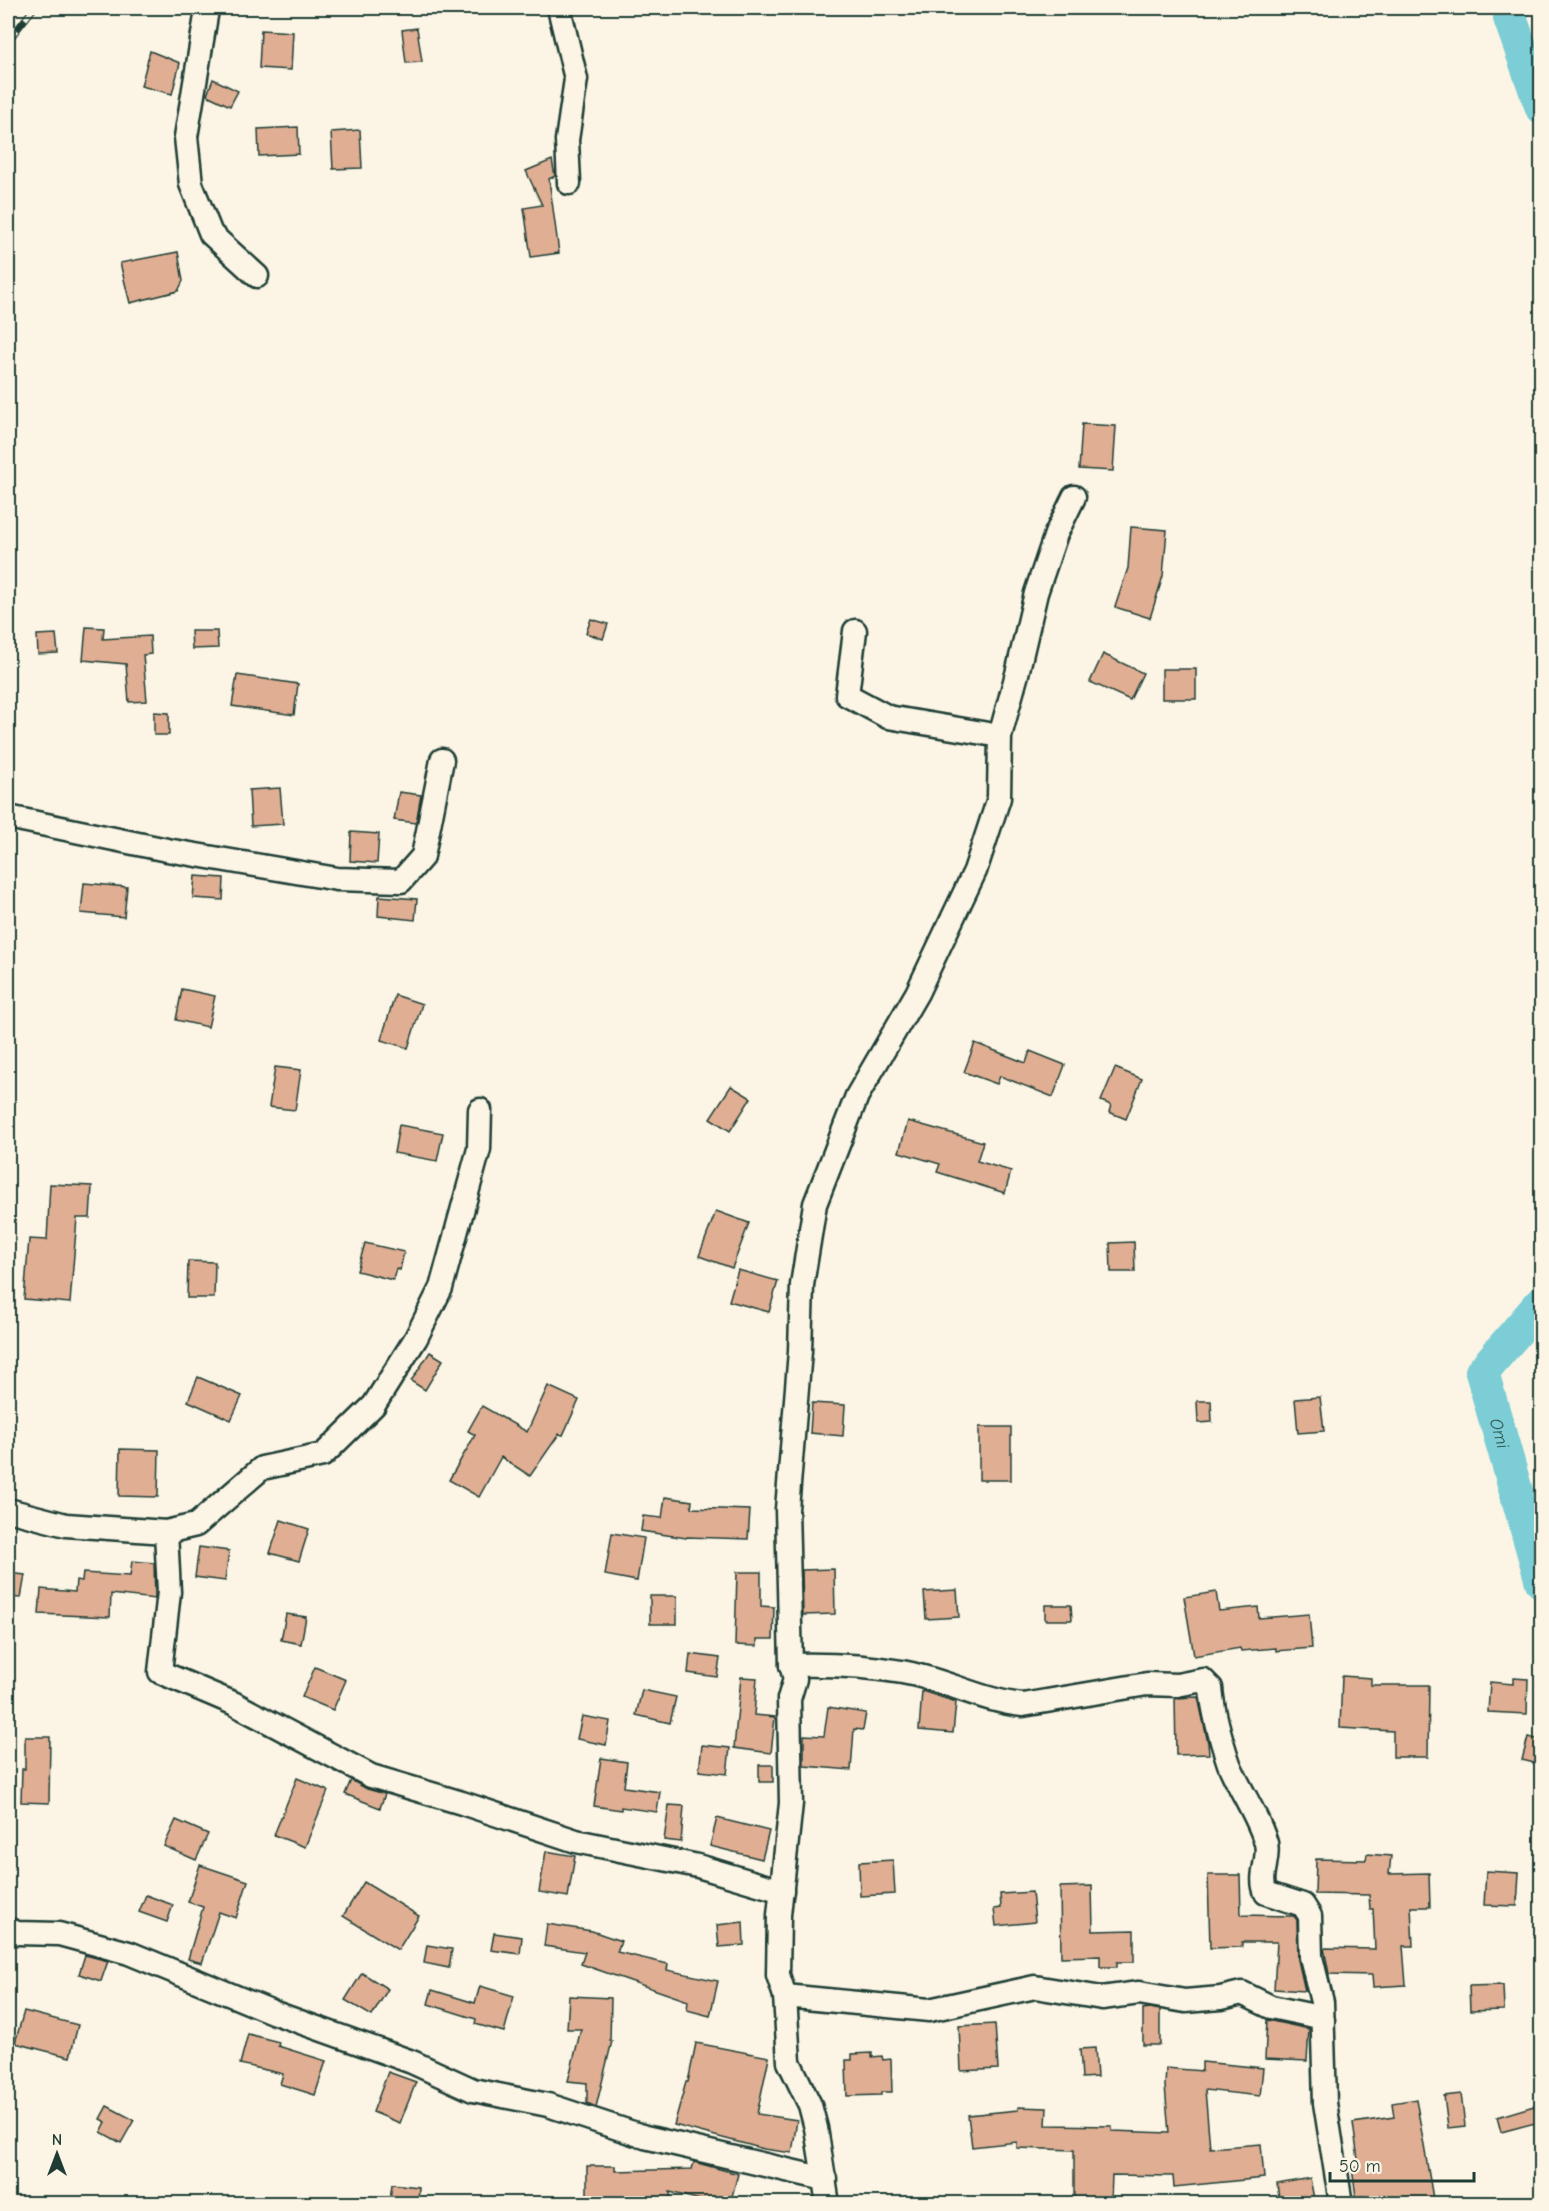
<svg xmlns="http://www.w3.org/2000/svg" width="1549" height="2211" font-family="'Comic Neue',sans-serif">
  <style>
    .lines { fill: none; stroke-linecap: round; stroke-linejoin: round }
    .river { stroke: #7ccdd5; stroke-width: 34 }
    .building { fill: #e0ae93; stroke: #1f3d34; stroke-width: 1.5 }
    .minor-casing { stroke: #1f3d34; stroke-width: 27 }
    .minor { stroke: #fcf5e5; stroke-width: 22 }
    .rail-casing { stroke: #1f3d34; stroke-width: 7 }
    .rail { stroke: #fcf5e5; stroke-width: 4.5; stroke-dasharray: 14; stroke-linecap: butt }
    .labels { text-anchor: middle; stroke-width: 4.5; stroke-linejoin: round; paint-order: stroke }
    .water-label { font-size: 18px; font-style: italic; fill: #325a54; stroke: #fcf5e5 }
  </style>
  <rect width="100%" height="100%" fill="#fcf5e5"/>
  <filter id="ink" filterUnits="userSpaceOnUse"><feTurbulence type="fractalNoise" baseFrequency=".0167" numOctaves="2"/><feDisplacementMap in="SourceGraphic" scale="12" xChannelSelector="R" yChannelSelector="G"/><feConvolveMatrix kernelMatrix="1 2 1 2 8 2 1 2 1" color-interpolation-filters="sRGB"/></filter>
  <g filter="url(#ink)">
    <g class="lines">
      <!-- river -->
      <g class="river">
        <polyline points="1513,8 1510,18 1542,108"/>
        <path id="s1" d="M 1542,1302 L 1482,1372 L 1542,1582"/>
      </g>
    </g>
    <!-- building -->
    <g class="building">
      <polygon points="417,28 422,62 406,63 402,30"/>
      <polygon points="261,30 293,32 291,70 259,68"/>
      <polygon points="150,51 180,63 172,94 141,86"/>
      <polygon points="213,79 238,91 230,106 207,95"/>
      <polygon points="298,127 299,154 259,156 258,129"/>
      <polygon points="360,130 362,168 333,169 331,132"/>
      <polygon points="552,160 555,176 549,179 559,253 531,257 524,208 542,205 526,171"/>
      <polygon points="178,252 183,281 178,291 130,303 120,263"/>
      <polygon points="1082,424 1116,426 1113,471 1079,469"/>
      <polygon points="1131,527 1167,530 1163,576 1150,618 1115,607 1128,568"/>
      <polygon points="591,619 608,624 603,639 586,633"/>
      <polygon points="86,627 104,628 103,639 150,636 151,654 143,655 147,701 129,702 126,664 83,660"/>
      <polygon points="191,631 217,631 218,648 192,649"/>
      <polygon points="56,634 58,653 38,654 37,635"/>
      <polygon points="1103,654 1143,673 1130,700 1090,682"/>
      <rect x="1162" y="669" width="34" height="30"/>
      <polygon points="237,675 298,684 294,715 232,706"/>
      <polygon points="154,712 169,713 169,735 154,735"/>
      <polygon points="280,788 283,824 251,826 249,790"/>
      <polygon points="399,792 421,795 416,823 394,820"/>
      <polygon points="351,832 379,834 377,863 350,861"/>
      <polygon points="195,876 224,878 223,900 193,898"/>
      <polygon points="84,883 127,887 124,917 81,913"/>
      <polygon points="379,896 417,899 415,920 378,916"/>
      <polygon points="182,989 215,996 208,1027 176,1020"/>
      <polygon points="395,995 422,1004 408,1048 381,1040"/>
      <polygon points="975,1043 1026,1063 1030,1051 1065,1065 1053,1097 1000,1076 997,1084 964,1072"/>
      <polygon points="275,1067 301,1070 295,1110 269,1107"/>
      <polygon points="1115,1068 1142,1079 1126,1119 1109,1112 1111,1105 1101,1101"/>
      <polygon points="731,1086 751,1098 730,1131 710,1118"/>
      <polygon points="908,1121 983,1142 977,1161 1011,1171 1005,1193 937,1172 940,1164 899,1152"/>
      <polygon points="399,1125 443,1133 437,1161 394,1153"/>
      <polygon points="50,1184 92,1186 90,1218 77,1218 70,1303 24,1299 29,1239 47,1240"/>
      <polygon points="716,1211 749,1223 732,1268 699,1256"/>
      <polygon points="1134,1242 1135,1272 1111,1272 1110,1243"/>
      <polygon points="365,1243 404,1252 400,1270 396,1269 393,1280 357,1271"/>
      <polygon points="188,1261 215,1262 214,1298 187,1298"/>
      <polygon points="738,1270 778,1281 769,1312 729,1301"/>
      <polygon points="430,1352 443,1360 425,1390 411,1381"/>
      <polygon points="198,1377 242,1396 231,1420 188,1401"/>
      <polygon points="548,1386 579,1400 563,1435 559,1434 530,1476 501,1457 479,1497 449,1480 475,1435 468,1431 482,1406 527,1432"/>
      <polygon points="1320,1397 1324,1431 1298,1433 1295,1399"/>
      <polygon points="1197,1401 1211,1401 1212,1422 1198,1423"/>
      <polygon points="812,1403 845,1405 843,1436 810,1433"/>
      <rect x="979" y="1427" width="32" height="53"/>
      <polygon points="120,1449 159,1450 158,1497 119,1496"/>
      <polygon points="665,1497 692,1501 691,1508 750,1510 748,1539 687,1537 686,1538 641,1531 643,1516 662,1518"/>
      <polygon points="281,1520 309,1529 299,1561 270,1553"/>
      <polygon points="612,1533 644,1538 637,1581 605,1575"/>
      <polygon points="199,1547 229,1551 225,1581 195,1577"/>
      <polygon points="132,1561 154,1563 155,1599 111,1594 110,1617 39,1614 41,1589 75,1592 76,1580 82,1581 83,1573 130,1576"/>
      <polygon points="834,1569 835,1614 803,1615 802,1570"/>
      <polygon points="737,1572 761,1572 761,1606 774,1607 773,1639 757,1639 757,1646 735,1645"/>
      <polygon points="8,1573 25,1575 21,1598 8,1597"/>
      <polygon points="957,1590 959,1617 926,1619 924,1592"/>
      <polygon points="1216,1592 1219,1611 1258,1607 1259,1618 1309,1614 1312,1648 1276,1651 1276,1648 1241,1651 1240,1648 1194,1656 1184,1597"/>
      <rect x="650" y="1596" width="27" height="28"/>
      <polygon points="1045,1605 1071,1605 1072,1620 1045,1620"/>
      <polygon points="286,1614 306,1617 301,1644 281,1640"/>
      <polygon points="690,1654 720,1658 717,1677 688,1673"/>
      <polygon points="315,1667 346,1680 333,1710 302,1697"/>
      <polygon points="1342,1676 1371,1678 1371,1685 1429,1685 1428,1757 1393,1757 1393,1731 1340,1728"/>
      <polygon points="741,1677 757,1678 754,1715 775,1717 771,1753 734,1748"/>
      <polygon points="1513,1678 1528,1679 1527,1714 1488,1712 1490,1682 1513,1684"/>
      <polygon points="642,1690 676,1697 670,1723 636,1715"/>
      <polygon points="922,1691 956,1702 953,1733 919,1730"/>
      <polygon points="1198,1697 1208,1743 1209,1754 1176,1755 1175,1698"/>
      <polygon points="828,1707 866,1713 863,1730 854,1729 851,1770 804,1766 804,1735 824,1736"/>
      <polygon points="582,1716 610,1721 606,1745 577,1739"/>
      <polygon points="25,1737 50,1737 49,1803 21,1802 22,1769 25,1769"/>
      <polygon points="1528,1737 1542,1740 1542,1765 1522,1760"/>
      <polygon points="702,1745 730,1748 727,1774 699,1771"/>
      <polygon points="601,1758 627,1762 624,1787 660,1792 657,1812 621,1807 621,1810 594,1806"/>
      <rect x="759" y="1765" width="14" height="17"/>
      <polygon points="297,1778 328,1791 305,1847 274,1835"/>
      <polygon points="351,1780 367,1789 385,1794 380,1808 345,1794"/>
      <polygon points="669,1805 684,1806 681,1842 664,1840"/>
      <polygon points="717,1818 769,1831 762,1859 710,1846"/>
      <polygon points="176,1820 208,1834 196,1860 164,1846"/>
      <polygon points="546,1851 575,1856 568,1897 539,1892"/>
      <polygon points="1367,1854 1391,1856 1389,1874 1429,1873 1430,1907 1411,1907 1413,1946 1403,1946 1406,1985 1373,1987 1372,1975 1329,1974 1324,1948 1375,1949 1373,1909 1370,1909 1369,1895 1315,1894 1316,1859 1366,1860"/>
      <polygon points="893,1860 895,1894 860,1896 859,1862"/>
      <polygon points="200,1865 248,1881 236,1918 219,1912 202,1963 188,1959 203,1907 188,1902"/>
      <polygon points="1486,1871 1519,1873 1517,1906 1484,1905"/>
      <polygon points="1208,1875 1240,1875 1241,1915 1294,1916 1297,1920 1298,1960 1305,1991 1274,1989 1277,1942 1242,1942 1242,1947 1210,1948"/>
      <polygon points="364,1882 419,1916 398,1950 343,1916"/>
      <polygon points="1092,1886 1093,1931 1134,1930 1134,1962 1117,1962 1117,1967 1100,1967 1100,1956 1061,1957 1060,1887"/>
      <polygon points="1032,1892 1035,1922 996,1926 994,1909 1001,1908 1000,1894"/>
      <polygon points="146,1895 173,1905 167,1922 139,1912"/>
      <polygon points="743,1922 744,1945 719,1947 717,1925"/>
      <polygon points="547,1924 592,1931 621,1941 617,1952 668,1964 667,1970 718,1981 710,2016 687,2010 688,2001 581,1964 585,1952 544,1946"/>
      <polygon points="494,1933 522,1937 520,1954 491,1950"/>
      <polygon points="427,1945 452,1949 449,1968 424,1963"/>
      <polygon points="85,1955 108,1961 101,1981 79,1974"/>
      <polygon points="362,1973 388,1989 372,2016 345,2000"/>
      <polygon points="1503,1985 1504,2010 1470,2011 1469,1986"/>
      <polygon points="480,1986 514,1996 504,2032 475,2024 476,2019 428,2004 432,1990 475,2003"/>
      <polygon points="569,1996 611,1998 610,2041 612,2041 596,2107 587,2103 587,2083 568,2081 581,2029 567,2029"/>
      <polygon points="1149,2008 1160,2010 1160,2045 1143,2045 1143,2009"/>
      <polygon points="24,2011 78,2025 70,2057 15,2043"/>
      <polygon points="1267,2020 1309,2029 1307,2061 1265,2059"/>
      <polygon points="995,2024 998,2069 961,2071 959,2026"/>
      <polygon points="248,2034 279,2042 278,2046 326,2061 315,2095 280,2084 283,2074 240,2064"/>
      <polygon points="696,2043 769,2057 757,2114 797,2120 792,2153 764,2149 674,2125 686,2082 688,2082"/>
      <polygon points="1095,2048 1097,2077 1082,2078 1080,2049"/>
      <polygon points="872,2053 872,2057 882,2056 883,2060 891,2059 892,2092 881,2092 881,2095 847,2096 846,2060 852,2060 852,2054"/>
      <polygon points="1202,2062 1263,2068 1260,2096 1205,2090 1210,2148 1261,2144 1264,2178 1174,2187 1173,2176 1112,2175 1111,2199 1074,2198 1074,2150 1017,2148 1017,2142 972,2147 968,2115 1018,2110 1018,2107 1047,2108 1046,2125 1112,2126 1112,2131 1169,2133 1165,2086 1166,2068 1202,2071"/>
      <polygon points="388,2072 416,2082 400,2123 373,2112"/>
      <polygon points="1461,2094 1465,2126 1448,2128 1444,2096"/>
      <polygon points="1416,2099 1434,2204 1365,2204 1364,2196 1356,2197 1352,2168 1359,2167 1353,2123 1394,2117 1392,2103"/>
      <polygon points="107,2106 134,2120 121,2143 101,2132 106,2122 100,2119"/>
      <polygon points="1534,2106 1539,2122 1501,2132 1497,2117"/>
      <polygon points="694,2162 738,2174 730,2204 715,2204 670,2192 671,2204 636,2204 636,2201 587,2201 587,2166 615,2166 615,2171 692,2169"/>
      <polygon points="1310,2178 1315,2204 1280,2204 1277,2184"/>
      <polygon points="392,2184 419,2187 418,2202 390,2199"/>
    </g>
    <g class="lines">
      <!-- minor casing -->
      <g class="minor-casing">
        <g id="minor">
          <polyline points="205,8 207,10 186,137 191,184 211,234 257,276"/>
          <polyline points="559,8 576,79 567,140 569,183"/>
          <polyline points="855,631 847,695 888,717 1000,736"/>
          <polyline points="8,817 167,850 337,879 401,881 423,856 442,760"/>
          <polyline points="8,1510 66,1525 166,1532 169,1592 160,1672 233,1703 371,1776 462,1803 576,1841 698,1866 782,1891"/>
          <polyline points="166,1532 196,1525 262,1468 323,1455 374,1405 416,1338 441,1288 479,1149 480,1110"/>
          <path d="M 791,1665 C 828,1664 867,1666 902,1672 C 944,1679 981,1701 1023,1705 L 1147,1684 L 1177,1685 L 1203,1680 L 1211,1688 C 1213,1713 1221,1740 1229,1764 C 1240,1791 1258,1815 1266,1843 C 1270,1860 1258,1876 1266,1893 L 1303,1905 L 1310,1916 L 1311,1957 L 1322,2002 L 1325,2103 L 1341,2204"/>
          <polyline points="8,1929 17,1933 59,1934 129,1953 275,2013 412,2062 473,2090 548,2105 645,2137 825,2179"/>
          <polyline points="785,1996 929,2010 1035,1987 1102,1998 1139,1993 1185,2001 1221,1998 1242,1993 1271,2007 1319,2017 1323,2021"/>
          <polyline points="828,2204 816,2128 810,2105 789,2062 785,1996 778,1975 779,1915 791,1803 789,1699 795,1679 791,1665 787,1509 800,1351 802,1285 815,1204 857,1096 917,993 975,871 999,798 1000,736 1017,674 1036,593 1056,534 1074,497"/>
        </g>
      </g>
      <!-- minor -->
      <use href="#minor" class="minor"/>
      <!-- rail casing -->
      <g class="rail-casing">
        <polyline id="rail" points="8,41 34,8"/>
      </g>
      <!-- rail -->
      <use href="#rail" class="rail"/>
    </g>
  </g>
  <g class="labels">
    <!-- water labels -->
    <g class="water-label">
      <text dy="6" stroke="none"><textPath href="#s1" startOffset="156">Omi</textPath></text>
    </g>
  </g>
  <!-- margin -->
  <rect width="1549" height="2211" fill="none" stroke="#fcf5e5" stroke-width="30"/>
  <rect x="15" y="15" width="1519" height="2181" fill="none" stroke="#1f3d34" stroke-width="2" filter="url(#ink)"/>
  <!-- north arrow -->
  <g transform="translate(57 2154)" stroke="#fcf5e5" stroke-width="4.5" paint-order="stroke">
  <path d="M0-4.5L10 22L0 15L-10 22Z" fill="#1f3d34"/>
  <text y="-9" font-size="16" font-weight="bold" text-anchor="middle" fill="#1f3d34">N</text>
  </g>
  <!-- scale -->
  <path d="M1330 2172v9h144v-9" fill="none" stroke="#1f3d34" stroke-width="3"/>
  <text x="1339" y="2172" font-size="18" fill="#1f3d34" stroke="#fcf5e5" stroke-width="4.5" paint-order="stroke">50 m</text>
</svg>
